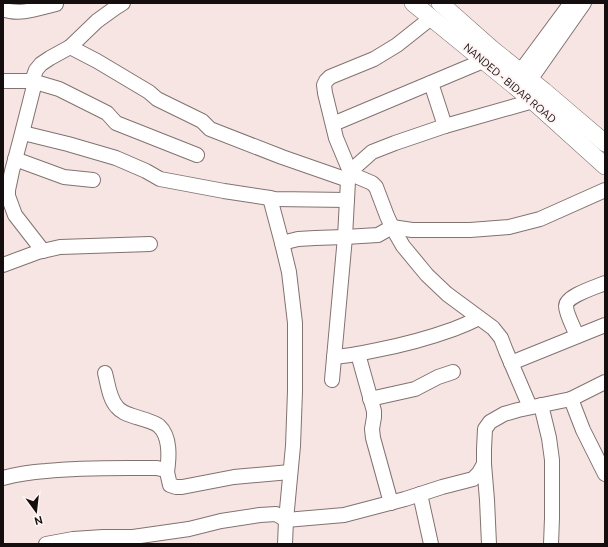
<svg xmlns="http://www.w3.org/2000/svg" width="608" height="547" font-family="Ubuntu,sans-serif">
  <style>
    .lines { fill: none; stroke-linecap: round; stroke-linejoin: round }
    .minor-casing { stroke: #827271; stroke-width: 16 }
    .major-casing { stroke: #827271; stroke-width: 18 }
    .minor { stroke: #fff; stroke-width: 14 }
    .major { stroke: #fff; stroke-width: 17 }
    .labels { text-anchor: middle; stroke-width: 4; stroke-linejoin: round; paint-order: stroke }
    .street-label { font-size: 11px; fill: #140f0e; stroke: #fff4f3 }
  </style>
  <rect width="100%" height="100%" fill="#f7e5e4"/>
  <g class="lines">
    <!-- minor casing -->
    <g class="minor-casing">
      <g id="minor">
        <path d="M 3,9 C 20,16 39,8 56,4"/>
        <polyline points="431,18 397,45 374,59 330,77 326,81 324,85 325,93 336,138 351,174 372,183 376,187 387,216 392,227 403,246 427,275 447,294 493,328 501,338 506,351 530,407"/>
        <polyline points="70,47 97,61 149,92 157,99 202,121 210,129 282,157 348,180"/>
        <polyline points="520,72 571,3"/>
        <polyline points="530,80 584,3"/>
        <polyline points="3,81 32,81 59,89 107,113 116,123 197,155"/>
        <polyline points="32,81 36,70 41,64 50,58 70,47 97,21 115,8 123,3"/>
        <polyline points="35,82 20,141 12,171 8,190 8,196 15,215 43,251"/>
        <polyline points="431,83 445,126"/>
        <polyline points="333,124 483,61"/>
        <polyline points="23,133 68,144 116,158 146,171 160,179 224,191 270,198 275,199 347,200"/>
        <polyline points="15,159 64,177 93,180"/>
        <polyline points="270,198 282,243 289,272 295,323 295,391 293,446 286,520 285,544"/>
        <polyline points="282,243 298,239 315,238 345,237 378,235 392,227 412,230 470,230 509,227 540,219 605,190"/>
        <polyline points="3,265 38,252 60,247 150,244"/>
        <path d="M 577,336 C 574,328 566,314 566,306 C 566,296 596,287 605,283"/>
        <polyline points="358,354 374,411 374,417 372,429 373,438 391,503"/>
        <path d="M 334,357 C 349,356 363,353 377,350 C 403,345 429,338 454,329 C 462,326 471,322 479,318"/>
        <polyline points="511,363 605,325"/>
        <path d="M 105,373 C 108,384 109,398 117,407 C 121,412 127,414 133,416 C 139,418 155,422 159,426 C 171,437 169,458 167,472"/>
        <polyline points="332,380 345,237 348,181 354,168 372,152 395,143 445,126 533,101"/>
        <polyline points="370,399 415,389 438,377 453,372"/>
        <polyline points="571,399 605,382"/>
        <polyline points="541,405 549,438 552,460 552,518 551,544"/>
        <polyline points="484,464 487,500 489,544"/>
        <path d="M 3,478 C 18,474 31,472 46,471 C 83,467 120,468 157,468 L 165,470 L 167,472 L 170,485 L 176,487 L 182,487 L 234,477 L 290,472"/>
        <polyline points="420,494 431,544"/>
        <polyline points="46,544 73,539 103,537 133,537 189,529 221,521 260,515 276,514 286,520 344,515 405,499 442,487 473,479 479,473 484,464 484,449 485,429 490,422 504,414 518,410 571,399 583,430 605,474"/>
      </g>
    </g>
    <!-- major casing -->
    <g class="major-casing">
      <g id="major">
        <polyline points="413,3 533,101 605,166"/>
        <polyline points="440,3 492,49 544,91 605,143"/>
      </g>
    </g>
    <!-- minor -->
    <use href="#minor" class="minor"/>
    <!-- major -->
    <use href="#major" class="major"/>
  </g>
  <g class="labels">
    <!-- street labels -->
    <g class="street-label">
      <text transform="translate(510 83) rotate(40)" y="4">NANDED - BIDAR ROAD</text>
    </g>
  </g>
  <!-- border -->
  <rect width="608" height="547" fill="none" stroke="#140f0e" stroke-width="8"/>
  <!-- north arrow -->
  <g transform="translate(36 511) rotate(165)" stroke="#fff4f3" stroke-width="3" paint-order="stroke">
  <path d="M0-3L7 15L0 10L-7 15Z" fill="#140f0e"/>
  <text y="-6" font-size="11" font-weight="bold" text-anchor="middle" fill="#140f0e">N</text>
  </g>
</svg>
